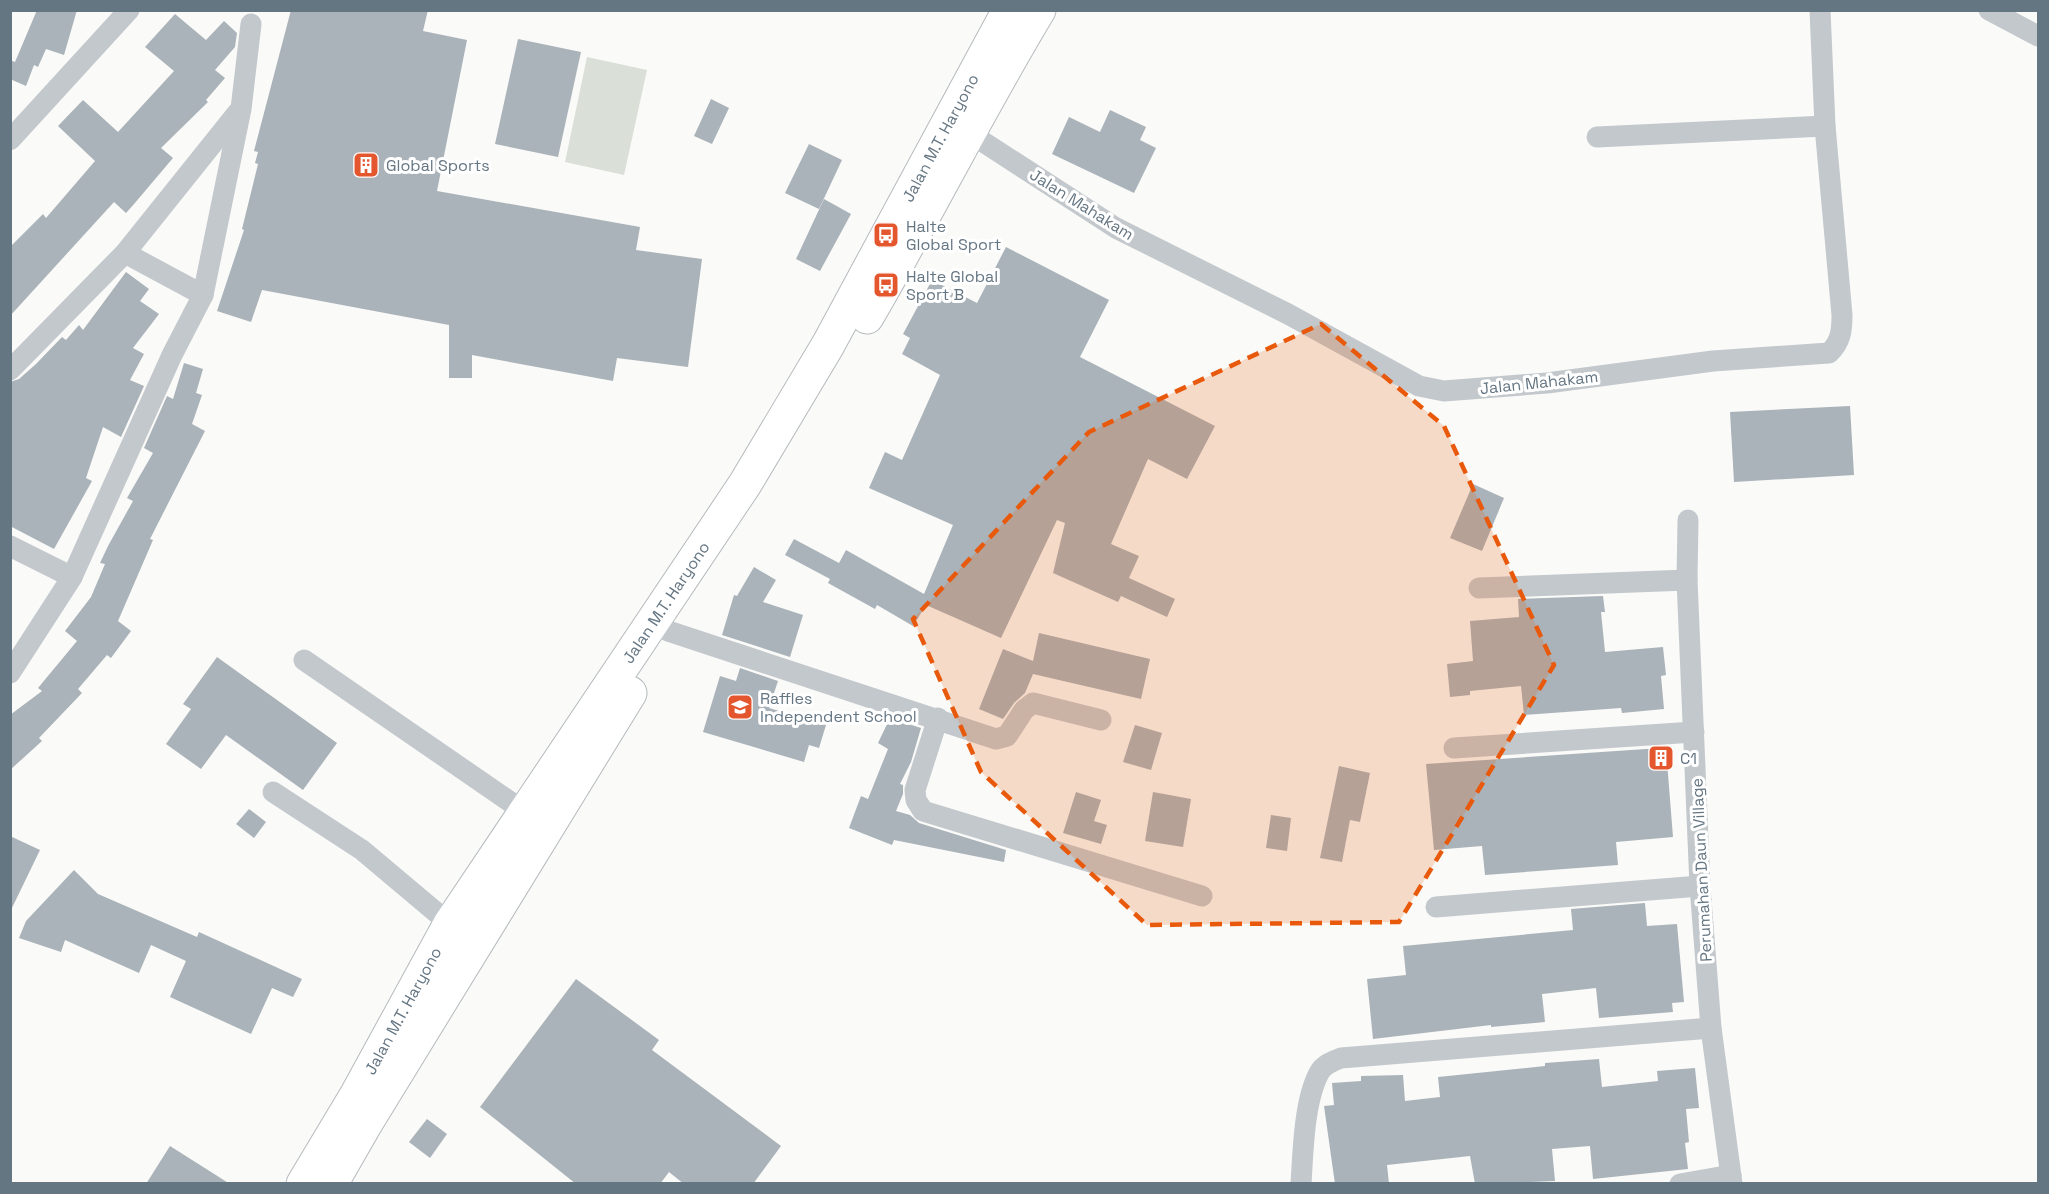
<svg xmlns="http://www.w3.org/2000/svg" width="2049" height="1194" font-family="'Space Grotesk',sans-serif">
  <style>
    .green { fill: #dadfd7 }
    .building { fill: #aab3b9 }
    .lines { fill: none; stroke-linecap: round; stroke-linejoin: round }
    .primary-casing { stroke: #b5babe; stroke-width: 35 }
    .minor { stroke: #c3c8cc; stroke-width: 21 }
    .primary { stroke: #fff; stroke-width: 33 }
    .marked { fill: #e8590c; fill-opacity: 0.2; stroke: #e8590c; stroke-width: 4.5; stroke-dasharray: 12 8; stroke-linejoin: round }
    .labels { text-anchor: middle; stroke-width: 6; stroke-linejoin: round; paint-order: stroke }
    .street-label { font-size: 16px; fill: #657683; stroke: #fff }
    .poi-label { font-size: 16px; fill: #657683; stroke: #fff; text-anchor: start }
  </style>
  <rect width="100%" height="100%" fill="#fafaf8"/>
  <!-- green -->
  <polygon class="green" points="587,57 647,70 624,175 565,162"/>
  <!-- building -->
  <g class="building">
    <polygon points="37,10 77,10 64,55 46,49 38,67 34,65 26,86 10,79 10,60 15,62"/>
    <polygon points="291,10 428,10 423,31 467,40 437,191 640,227 636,250 702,259 688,367 617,358 613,381 472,355 472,378 449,378 449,325 262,290 251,322 217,311 244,230 242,229 258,164 255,163 258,152 254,151"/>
    <polygon points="175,14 206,40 224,21 237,33 235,47 215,70 225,78 206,100 208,102 161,148 173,158 134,204 126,213 114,202 10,316 10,247 43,214 46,218 95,161 58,126 83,100 118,132 174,71 145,47"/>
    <polygon points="518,39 581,52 558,157 495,144"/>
    <polygon points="711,99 729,108 712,144 694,136"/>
    <polygon points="1110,110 1146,127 1140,140 1156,148 1134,193 1052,154 1069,117 1100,132"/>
    <polygon points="809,144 842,160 819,209 785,193"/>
    <polygon points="824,199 851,214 820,271 796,259"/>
    <polygon points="1006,247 1109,300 1080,357 1215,426 1187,479 1148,459 1111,544 1139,556 1129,578 1175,599 1167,617 1121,596 1118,602 1053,573 1065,523 1057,520 1001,638 926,605 913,626 877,605 875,609 828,583 830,579 785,555 794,539 839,563 846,550 924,594 953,525 869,488 885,452 902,460 940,375 902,354 910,338 903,334 932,280 977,303"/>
    <polygon points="126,272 149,289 140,301 159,314 133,348 144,354 130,380 144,386 121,437 103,427 86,478 92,481 54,549 10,526 10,382 19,379 36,364 62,337 66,340 79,325 83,330"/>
    <polygon points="184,363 203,369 196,393 202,395 192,424 205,431 150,539 153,540 118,621 131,631 111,658 107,655 78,689 82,693 39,738 42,741 10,770 10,715 42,691 38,688 77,641 65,631 91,597 105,564 100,563 108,546 133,501 127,498 153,453 144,448 167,396 173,399"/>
    <polygon points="1850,406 1854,475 1734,482 1730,412"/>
    <polygon points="1473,484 1504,498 1482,551 1450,538"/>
    <polygon points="754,567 776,580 763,602 803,615 790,657 722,635 734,595 737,596"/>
    <polygon points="1603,596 1605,612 1601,612 1605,652 1663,647 1666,675 1661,676 1664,709 1622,713 1621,708 1524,715 1521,686 1470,691 1470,695 1450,697 1447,664 1473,661 1470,621 1519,617 1518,599"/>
    <polygon points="1039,633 1150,659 1141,699 1033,674 1025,693 1014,703 1003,719 979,709 1003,649 1033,661"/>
    <polygon points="217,657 337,743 303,790 226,735 201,769 166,744 191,709 183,704"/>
    <polygon points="740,668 778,681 769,708 826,725 819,748 809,745 804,762 703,732 720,676 736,681"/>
    <polygon points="890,718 921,728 911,762 900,784 903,785 903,794 896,811 910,815 919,823 1006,850 1004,862 894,840 892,845 849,828 861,796 868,799 888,749 878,743"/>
    <polygon points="1135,725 1162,733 1151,770 1123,762"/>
    <polygon points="1646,749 1666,749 1673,837 1616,842 1618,865 1485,875 1482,846 1434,850 1426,764"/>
    <polygon points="1339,766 1370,773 1360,822 1350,820 1342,862 1320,858"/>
    <polygon points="1076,792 1101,800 1094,821 1107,825 1101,844 1063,833"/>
    <polygon points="1153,792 1191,799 1183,847 1145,841"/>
    <polygon points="249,809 266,822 254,838 236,824"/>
    <polygon points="1271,815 1291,818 1287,851 1266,848"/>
    <polygon points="10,836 40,850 10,912"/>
    <polygon points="74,870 98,894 197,937 199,932 302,979 293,997 272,988 251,1034 170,997 186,961 151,945 139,973 65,940 61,952 19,938 26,921"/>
    <polygon points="1645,903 1647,926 1677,924 1684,1002 1672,1003 1673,1012 1599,1018 1596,988 1542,994 1545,1022 1491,1027 1491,1025 1373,1039 1367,979 1406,975 1403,946 1573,930 1571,909"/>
    <polygon points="576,979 659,1040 652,1050 781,1146 753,1184 684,1184 669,1172 660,1184 576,1184 480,1107"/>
    <polygon points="1599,1059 1602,1087 1658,1081 1657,1071 1695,1068 1699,1108 1686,1109 1689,1142 1685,1143 1688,1169 1593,1179 1590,1146 1552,1149 1555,1181 1475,1184 1470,1156 1387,1165 1389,1184 1335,1184 1324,1106 1334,1105 1332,1083 1361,1081 1361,1076 1403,1075 1405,1101 1440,1097 1438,1077 1545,1066 1545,1063"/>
    <polygon points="427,1119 447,1134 430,1158 409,1142"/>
    <polygon points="170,1146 230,1184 146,1184"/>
  </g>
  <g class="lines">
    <!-- primary casing -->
    <g class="primary-casing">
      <g id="primary">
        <path d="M 867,317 C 926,216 978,111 1039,10"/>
        <path id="s1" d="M 303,1184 L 357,1094 L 450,924 L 745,484 L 828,345 L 1009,10"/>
        <polyline points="331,1184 366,1123 630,693"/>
      </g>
    </g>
    <!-- minor -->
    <g class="minor">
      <polyline points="1989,10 2038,36"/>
      <path d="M 968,132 L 1116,228 L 1288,314 L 1419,386 L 1444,391 L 1547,383 L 1713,361 L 1829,353 C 1841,342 1842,330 1842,315 L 1825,126 L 1820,10"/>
      <polyline points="1597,137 1825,126"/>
      <polyline points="10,140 129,10"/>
      <polyline points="125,253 203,295"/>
      <polyline points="10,370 125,253 238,112"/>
      <polyline points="1688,520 1687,580 1700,886 1711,1028 1732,1184"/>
      <polyline points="10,546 72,577"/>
      <polyline points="1479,588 1687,580"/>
      <polyline points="668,631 996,739 1007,736 1024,710 1033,703 1101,720"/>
      <polyline points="304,660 525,812"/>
      <polyline points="10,673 72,577 172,355 203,295 241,109 251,24"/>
      <polyline points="938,718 915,790 916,800 923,811 1202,896"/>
      <polyline points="1454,748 1694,732"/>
      <polyline points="273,792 362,850 450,924"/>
      <polyline points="1436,907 1700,886"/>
      <path d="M 1301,1184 C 1303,1152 1304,1101 1319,1073 C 1323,1065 1333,1061 1341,1058 L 1711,1028"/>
      <polyline points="1680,1184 1731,1175"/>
    </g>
    <!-- primary -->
    <use href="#primary" class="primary"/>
  </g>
  <!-- marked area -->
  <path class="marked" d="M 1321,324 L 1444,426 L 1554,665 L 1399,922 L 1147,925 L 981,772 L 913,619 L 1089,432 Z"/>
  <!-- icons -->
  <defs>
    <g id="building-square" transform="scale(1.35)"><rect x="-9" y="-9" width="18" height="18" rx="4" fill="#e4572e" stroke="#fff"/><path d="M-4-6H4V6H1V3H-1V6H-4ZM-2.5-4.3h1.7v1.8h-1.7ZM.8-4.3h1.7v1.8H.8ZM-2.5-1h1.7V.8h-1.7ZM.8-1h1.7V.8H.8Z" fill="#fff"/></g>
    <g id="bus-square" transform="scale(1.35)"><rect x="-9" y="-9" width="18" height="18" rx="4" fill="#e4572e" stroke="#fff"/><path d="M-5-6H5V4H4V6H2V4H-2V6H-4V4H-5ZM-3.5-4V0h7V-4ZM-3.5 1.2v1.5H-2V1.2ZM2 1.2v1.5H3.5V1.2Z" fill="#fff"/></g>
    <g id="school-square" transform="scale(1.35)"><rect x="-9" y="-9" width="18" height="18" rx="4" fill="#e4572e" stroke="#fff"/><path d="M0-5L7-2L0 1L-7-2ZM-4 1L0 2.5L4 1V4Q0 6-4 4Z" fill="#fff"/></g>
  </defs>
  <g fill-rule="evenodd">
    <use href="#building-square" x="366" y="165"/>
    <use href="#bus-square" x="886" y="235"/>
    <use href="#bus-square" x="886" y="285"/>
    <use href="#school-square" x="740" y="707"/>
    <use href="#building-square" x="1661" y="758"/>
  </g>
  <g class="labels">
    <!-- street labels -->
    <g class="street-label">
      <text dy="6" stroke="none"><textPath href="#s1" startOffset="1226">Jalan M.T. Haryono</textPath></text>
      <text transform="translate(1082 204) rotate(32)" y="6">Jalan Mahakam</text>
      <text transform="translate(1539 382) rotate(-6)" y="6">Jalan Mahakam</text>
      <text dy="6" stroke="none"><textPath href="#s1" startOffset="686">Jalan M.T. Haryono</textPath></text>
      <text transform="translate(1701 870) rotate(-93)" y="6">Perumahan Daun Village</text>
      <text dy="6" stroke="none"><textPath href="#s1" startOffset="200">Jalan M.T. Haryono</textPath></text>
    </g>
    <!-- poi labels -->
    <g class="poi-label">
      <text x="386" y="171">Global Sports</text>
      <text x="906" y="232">Halte<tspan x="906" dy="18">Global Sport</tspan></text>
      <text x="906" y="282">Halte Global<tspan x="906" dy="18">Sport B</tspan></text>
      <text x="760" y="704">Raffles<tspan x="760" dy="18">Independent School</tspan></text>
      <text x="1680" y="764">C1</text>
    </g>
  </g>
  <!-- border -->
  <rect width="2049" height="1194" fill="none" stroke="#657683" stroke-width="24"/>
</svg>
